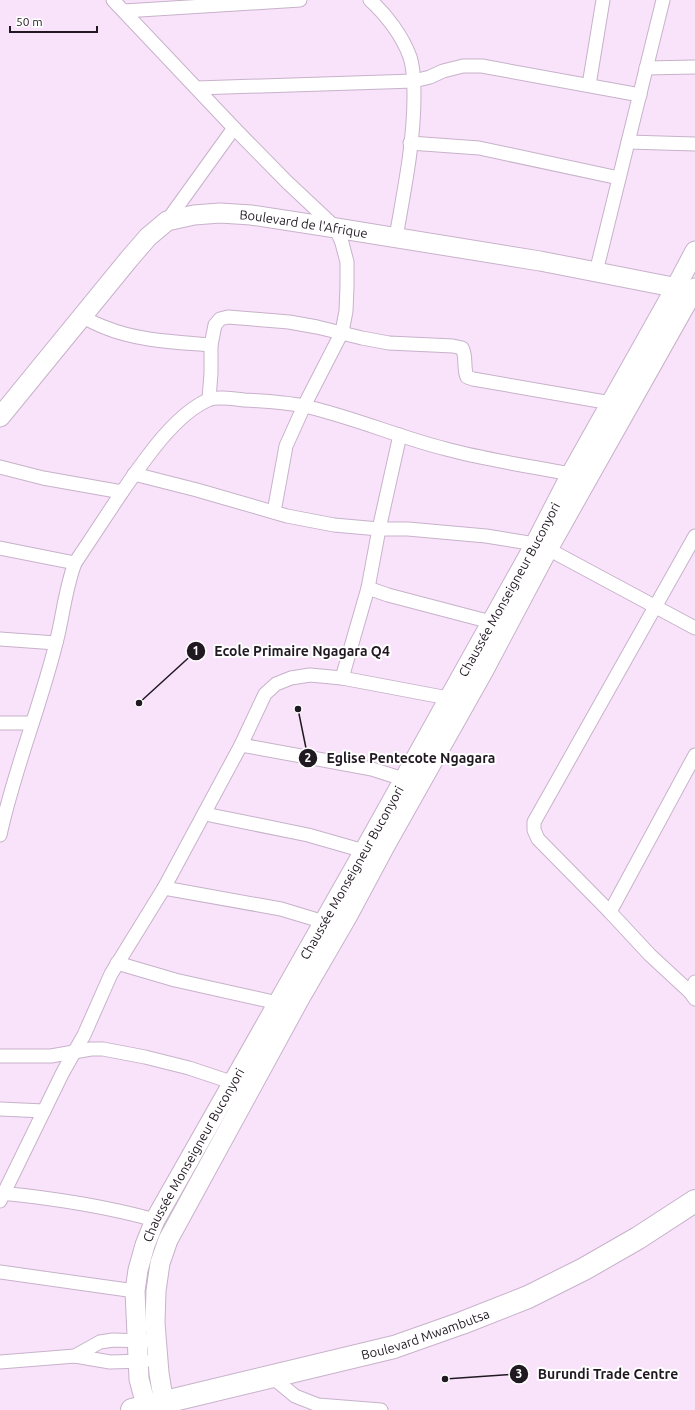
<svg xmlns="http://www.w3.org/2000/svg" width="695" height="1410" font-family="Ubuntu,sans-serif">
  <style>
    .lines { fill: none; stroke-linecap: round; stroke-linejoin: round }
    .street-casing { stroke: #c7b2ca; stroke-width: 15 }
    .secondary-casing { stroke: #c7b2ca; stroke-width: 21 }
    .highway-casing { stroke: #c7b2ca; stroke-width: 24 }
    .street { stroke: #fff; stroke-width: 13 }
    .secondary { stroke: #fff; stroke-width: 19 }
    .highway { stroke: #fff; stroke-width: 22 }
    .labels { text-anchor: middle; stroke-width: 4; stroke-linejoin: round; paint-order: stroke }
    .street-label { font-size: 13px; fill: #211922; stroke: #fff }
    .leader { fill: none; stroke: #211922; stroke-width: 1.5 }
    .callout-dot { fill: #211922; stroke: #fff; stroke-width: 1.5 }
    .mark-label { font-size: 12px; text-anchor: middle; font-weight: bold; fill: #fff }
    .callout-label { font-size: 14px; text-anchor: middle; font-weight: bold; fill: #211922; stroke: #fff; stroke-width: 4; stroke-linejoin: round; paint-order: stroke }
  </style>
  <rect width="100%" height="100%" fill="#f9e3fb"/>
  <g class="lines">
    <!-- street casing -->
    <g class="street-casing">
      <g id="street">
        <polyline points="113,0 234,128 287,182 336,228 342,243 347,262 347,286 346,311 342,332 304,406 286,446 274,512"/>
        <path d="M 370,0 C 386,14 403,37 410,57 C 414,69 414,83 414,96 C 414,143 404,191 396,237"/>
        <polyline points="124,11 300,0"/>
        <polyline points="646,68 695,67"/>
        <polyline points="589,85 603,0"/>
        <polyline points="197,88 414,81 430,77 443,71 463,66 482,66 640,95"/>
        <polyline points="628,142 695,144"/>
        <polyline points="410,143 479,148 619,178"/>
        <polyline points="167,221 234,128"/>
        <polyline points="596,272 663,0"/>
        <path d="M 82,317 C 89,320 96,324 104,327 C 137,341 176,342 211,345"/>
        <path d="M 209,399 L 211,373 L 211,345 L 215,325 L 220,319 L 228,317 L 289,322 L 317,327 L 362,338 L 389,343 L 453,346 L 462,348 C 467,357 463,367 467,377 L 473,379 L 611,403"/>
        <path d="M 0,467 L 43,478 L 122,492 C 143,462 174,415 208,400 C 216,396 235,399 244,400 C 264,401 284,402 304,406 C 353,417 398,437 446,449 C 487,460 529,466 571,474"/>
        <polyline points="134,474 197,490 287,516 334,525 379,529 408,529 486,536 535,544 548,549 695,628"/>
        <polyline points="0,548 75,563 122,492"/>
        <polyline points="368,588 388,595 491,622"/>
        <polyline points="0,639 56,643"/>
        <polyline points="342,678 368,588 379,529 400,435"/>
        <polyline points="0,723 32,723"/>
        <polyline points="241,745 372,769 403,779"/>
        <polyline points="205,814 308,835 364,851"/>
        <path d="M 0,835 C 14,770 40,708 56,643 C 63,617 65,589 75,563"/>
        <polyline points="164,888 281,909 324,922"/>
        <polyline points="610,912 695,755"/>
        <polyline points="117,963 175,980 278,1003"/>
        <polyline points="695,982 690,992 695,999"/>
        <polyline points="690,992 650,955 610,912 538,839 534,830 534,822 695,536"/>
        <polyline points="0,1056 51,1056 91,1049 103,1049 145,1057 189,1068 240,1085"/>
        <polyline points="0,1109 44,1111"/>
        <path d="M 0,1193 C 52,1198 104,1206 155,1220"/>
        <polyline points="0,1201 63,1072 84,1035 111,974 164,888 241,745 265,694 276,684 291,678 310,675 342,678 448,698"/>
        <polyline points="0,1272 135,1291"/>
        <polyline points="75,1356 100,1342 113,1340 145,1341"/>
        <polyline points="0,1362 75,1356 110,1362 145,1361"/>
        <polyline points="272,1377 295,1396 318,1405 381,1410"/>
      </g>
    </g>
    <!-- secondary casing -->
    <g class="secondary-casing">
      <g id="secondary">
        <path id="s1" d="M 0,417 L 129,259 L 148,237 L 167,221 L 194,215 L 220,213 L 251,215 L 336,228 L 540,261 L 688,290"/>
        <path id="s2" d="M 149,1410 L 143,1394 L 139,1379 L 135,1291 L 138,1270 L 145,1245 L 155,1220 L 364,851 L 535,544 L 571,474 L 676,287 L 695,251"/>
        <polyline points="165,1410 159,1373 155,1323 156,1291 160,1263 168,1240 300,998 347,917 385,846 484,670 548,549 695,288"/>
      </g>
    </g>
    <!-- highway casing -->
    <g class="highway-casing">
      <g id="highway">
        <path id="s3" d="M 132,1410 L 394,1347 L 462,1323 L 528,1297 L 584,1269 L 638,1238 L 695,1201"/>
      </g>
    </g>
    <!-- street -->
    <use href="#street" class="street"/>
    <!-- secondary -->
    <use href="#secondary" class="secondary"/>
    <!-- highway -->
    <use href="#highway" class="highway"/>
  </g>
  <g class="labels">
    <!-- street labels -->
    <g class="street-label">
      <text dy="5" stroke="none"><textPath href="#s1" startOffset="396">Boulevard de l'Afrique</textPath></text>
      <text dy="5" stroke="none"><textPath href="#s2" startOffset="918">Chaussée Monseigneur Buconyori</textPath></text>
      <text dy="5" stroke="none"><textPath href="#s2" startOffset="594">Chaussée Monseigneur Buconyori</textPath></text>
      <text dy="5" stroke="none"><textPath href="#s2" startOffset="270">Chaussée Monseigneur Buconyori</textPath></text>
      <text dy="5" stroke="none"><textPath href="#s3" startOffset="303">Boulevard Mwambutsa</textPath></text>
    </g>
  </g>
  <!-- callouts -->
  <path class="leader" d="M139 703L196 651M298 709L308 758M445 1379L519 1374"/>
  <g class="callout-dot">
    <circle cx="139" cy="703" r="4"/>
    <circle cx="298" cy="709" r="4"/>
    <circle cx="445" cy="1379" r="4"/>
    <circle cx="196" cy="651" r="10"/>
    <circle cx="308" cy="758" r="10"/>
    <circle cx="519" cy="1374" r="10"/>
  </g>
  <g class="mark-label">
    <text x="196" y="655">1</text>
    <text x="308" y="762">2</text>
    <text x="519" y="1378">3</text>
  </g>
  <g class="callout-label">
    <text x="302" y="656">Ecole Primaire Ngagara Q4</text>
    <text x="411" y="763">Eglise Pentecote Ngagara</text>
    <text x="608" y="1379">Burundi Trade Centre</text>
  </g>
  <!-- scale -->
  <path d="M10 26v6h87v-6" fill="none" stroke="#211922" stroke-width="2"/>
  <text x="16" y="26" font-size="12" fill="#211922" stroke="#ffffff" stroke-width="3" paint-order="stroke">50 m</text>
</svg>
